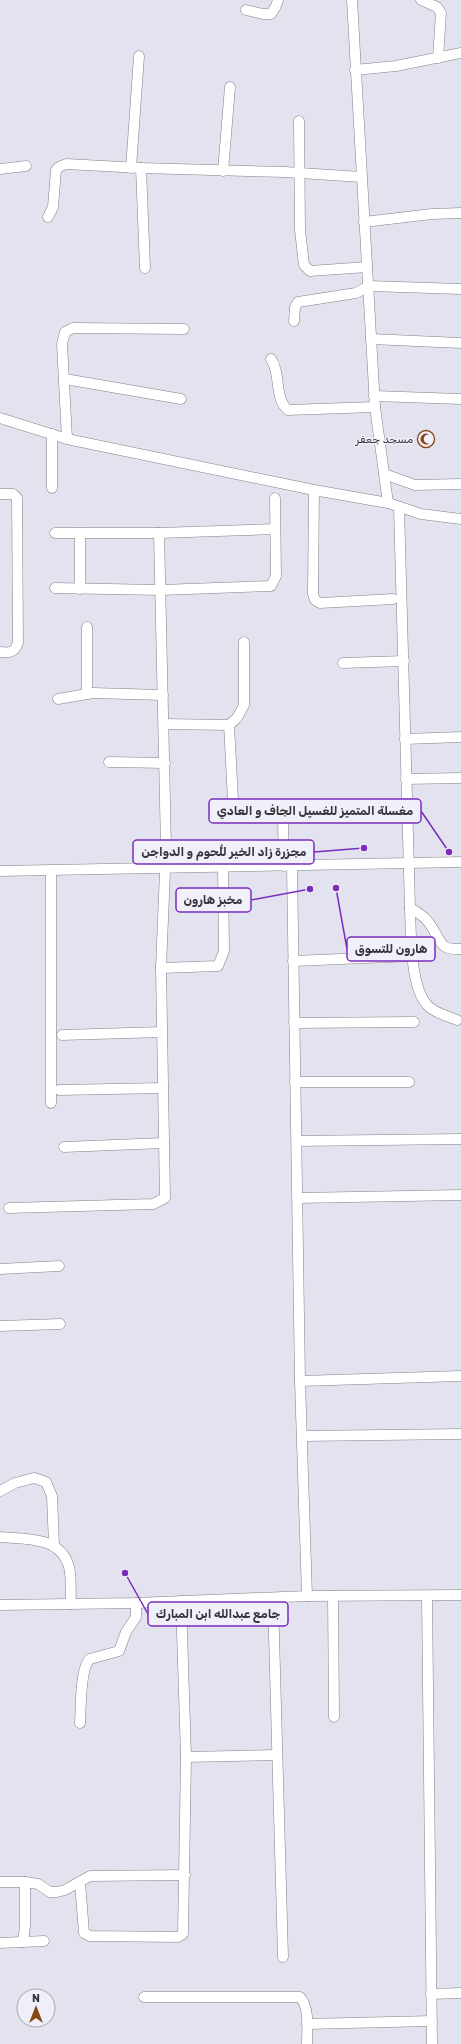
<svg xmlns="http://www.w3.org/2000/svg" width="461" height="2044" font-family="Rubik,Vazirmatn,sans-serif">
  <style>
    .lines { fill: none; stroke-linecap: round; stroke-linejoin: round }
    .minor-casing { stroke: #80808a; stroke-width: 11 }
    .minor { stroke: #fff; stroke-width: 10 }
    .labels { text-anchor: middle; stroke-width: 3; stroke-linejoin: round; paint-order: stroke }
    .poi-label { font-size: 11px; fill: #37373b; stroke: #f0f0fb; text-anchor: end }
    .leader { fill: none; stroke: #7b2cbf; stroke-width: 1.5 }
    .callout-dot { fill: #7b2cbf; stroke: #f0f0fb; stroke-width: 1.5 }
    .callout { fill: #f0f0fb; stroke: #7b2cbf; stroke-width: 1.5 }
    .callout-label { font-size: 12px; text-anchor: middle; font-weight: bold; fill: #37373b }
  </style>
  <rect width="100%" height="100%" fill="#e2e3ee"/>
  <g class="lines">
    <!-- minor casing -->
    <g class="minor-casing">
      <g id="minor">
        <polyline points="352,0 375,407 388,503 421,514 461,519"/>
        <polyline points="421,0 437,7 441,13 438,58"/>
        <polyline points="246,10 263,14 271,14 276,6 278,0"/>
        <polyline points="355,70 396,66 461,53"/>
        <polyline points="299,121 300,230 304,265 310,271 367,267"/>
        <polyline points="131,168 139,56"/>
        <polyline points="141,168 145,268"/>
        <polyline points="0,169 26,166"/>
        <polyline points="223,171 230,87"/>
        <polyline points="48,217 53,207 56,170 59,167 66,164 141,168 285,172 361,177"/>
        <polyline points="364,222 432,214 461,213"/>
        <polyline points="294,321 295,307 298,302 356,293 369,286 461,289"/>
        <polyline points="371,339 461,343"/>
        <path d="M 271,359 C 281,373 274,399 288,410 L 375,407"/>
        <polyline points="65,379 181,399"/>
        <polyline points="374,396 461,399"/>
        <polyline points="0,418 67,439 314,490 388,503"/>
        <polyline points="52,434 52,488"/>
        <polyline points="67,439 62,344 65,332 73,328 184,329"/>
        <polyline points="384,474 415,485 461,484"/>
        <polyline points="314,490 313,594 315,600 320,603 393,599"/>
        <path d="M 0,494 L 13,494 L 17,498 L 18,643 C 14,653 9,653 0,652"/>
        <path d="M 399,507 L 410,908 C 411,933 410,986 427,1005 C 434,1013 448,1016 457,1020"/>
        <polyline points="55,533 159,533 275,529"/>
        <polyline points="55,588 161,590 271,586 276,576 275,498"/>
        <polyline points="80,589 80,533"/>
        <polyline points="87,627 87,694"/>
        <polyline points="343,663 404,661"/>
        <polyline points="58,699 93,693 163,695"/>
        <polyline points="164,724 229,725 237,718 244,705 244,642"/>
        <polyline points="229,725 233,800"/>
        <polyline points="405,739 461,737"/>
        <polyline points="109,762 165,763"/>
        <polyline points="406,779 461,778"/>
        <polyline points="283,818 284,866"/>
        <polyline points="292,866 300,1381 307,1596"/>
        <polyline points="0,871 461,862"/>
        <path d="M 410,908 C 420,913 428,919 433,929 C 442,944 441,950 461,949"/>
        <polyline points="293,961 413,956"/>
        <polyline points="161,968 218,966 224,951 223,867"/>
        <polyline points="294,1023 414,1022"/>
        <polyline points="62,1035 162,1032"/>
        <polyline points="295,1082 409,1082"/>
        <polyline points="59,1090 163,1088"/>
        <polyline points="51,1103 51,871"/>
        <polyline points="297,1141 461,1139"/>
        <polyline points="64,1147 164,1143"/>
        <polyline points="298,1198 461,1195"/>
        <polyline points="9,1208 153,1204 165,1198 161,968 166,847 159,533"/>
        <polyline points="0,1269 59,1266"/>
        <polyline points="0,1326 60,1324"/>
        <polyline points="300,1381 461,1376"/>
        <polyline points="303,1436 461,1434"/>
        <polyline points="0,1491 15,1483 34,1478 46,1482 52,1496 54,1545"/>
        <path d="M 0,1537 C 25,1539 61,1536 69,1567 C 72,1578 70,1592 71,1604"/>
        <polyline points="333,1596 334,1717"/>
        <polyline points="427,1596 432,2044"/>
        <polyline points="273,1599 283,1957"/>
        <polyline points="0,1605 136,1603 307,1596 461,1595"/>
        <path d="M 80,1723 C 81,1709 80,1667 90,1659 L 119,1651 L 126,1632 L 136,1617 L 136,1603"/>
        <polyline points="186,1757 277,1755"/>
        <polyline points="0,1882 25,1882 38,1884 50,1892 57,1892 65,1890 90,1876 185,1875"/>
        <polyline points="80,1882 84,1933 90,1936 178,1937 183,1934 186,1757 181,1601"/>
        <polyline points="23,1942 25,1926 25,1882"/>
        <polyline points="0,1943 44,1941"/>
        <polyline points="431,1994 461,1993"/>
        <path d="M 144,1997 L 300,1997 C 310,2008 307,2030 307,2044"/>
        <polyline points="307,2024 432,2021"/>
      </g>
    </g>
    <!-- minor -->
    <use href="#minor" class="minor"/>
  </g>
  <!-- icons -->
  <defs>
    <g id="mosque-ring" transform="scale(0.9)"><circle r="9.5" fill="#f0f0fb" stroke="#894715" stroke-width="1.5"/><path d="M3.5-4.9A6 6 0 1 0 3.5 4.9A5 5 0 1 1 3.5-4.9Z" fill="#894715"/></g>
  </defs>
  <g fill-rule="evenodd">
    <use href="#mosque-ring" x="426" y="439"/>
  </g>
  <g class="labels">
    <!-- poi labels -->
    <g class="poi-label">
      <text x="413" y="443">مسجد جعفر</text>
    </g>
  </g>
  <!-- callouts -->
  <path class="leader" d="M449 852L421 811M364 848L314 852M310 889L251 900M336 888L347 949M125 1573L148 1614"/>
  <g class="callout-dot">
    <circle cx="449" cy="852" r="4"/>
    <circle cx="364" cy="848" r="4"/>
    <circle cx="310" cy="889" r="4"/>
    <circle cx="336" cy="888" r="4"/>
    <circle cx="125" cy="1573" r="4"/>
  </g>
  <g class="callout">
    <rect x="209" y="799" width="212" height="24" rx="4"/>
    <rect x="133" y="840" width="181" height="24" rx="4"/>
    <rect x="176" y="888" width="75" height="24" rx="4"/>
    <rect x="347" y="937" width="88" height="24" rx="4"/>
    <rect x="148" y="1602" width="140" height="24" rx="4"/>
  </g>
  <g class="callout-label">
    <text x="315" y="815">مغسلة المتميز للغسيل الجاف و العادي</text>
    <text x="224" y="856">مجزرة زاد الخير للُّحوم و الدواجن</text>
    <text x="213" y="904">مخبز هارون</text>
    <text x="391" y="953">هارون للتسوق</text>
    <text x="218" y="1618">جامع عبدالله ابن المبارك</text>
  </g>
  <!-- north arrow -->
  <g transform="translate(36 2008)"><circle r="19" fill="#f0f0fb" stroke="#a6a6ae"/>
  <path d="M0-3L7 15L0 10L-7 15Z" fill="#894715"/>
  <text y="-6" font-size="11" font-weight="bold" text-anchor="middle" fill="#37373b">N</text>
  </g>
</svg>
